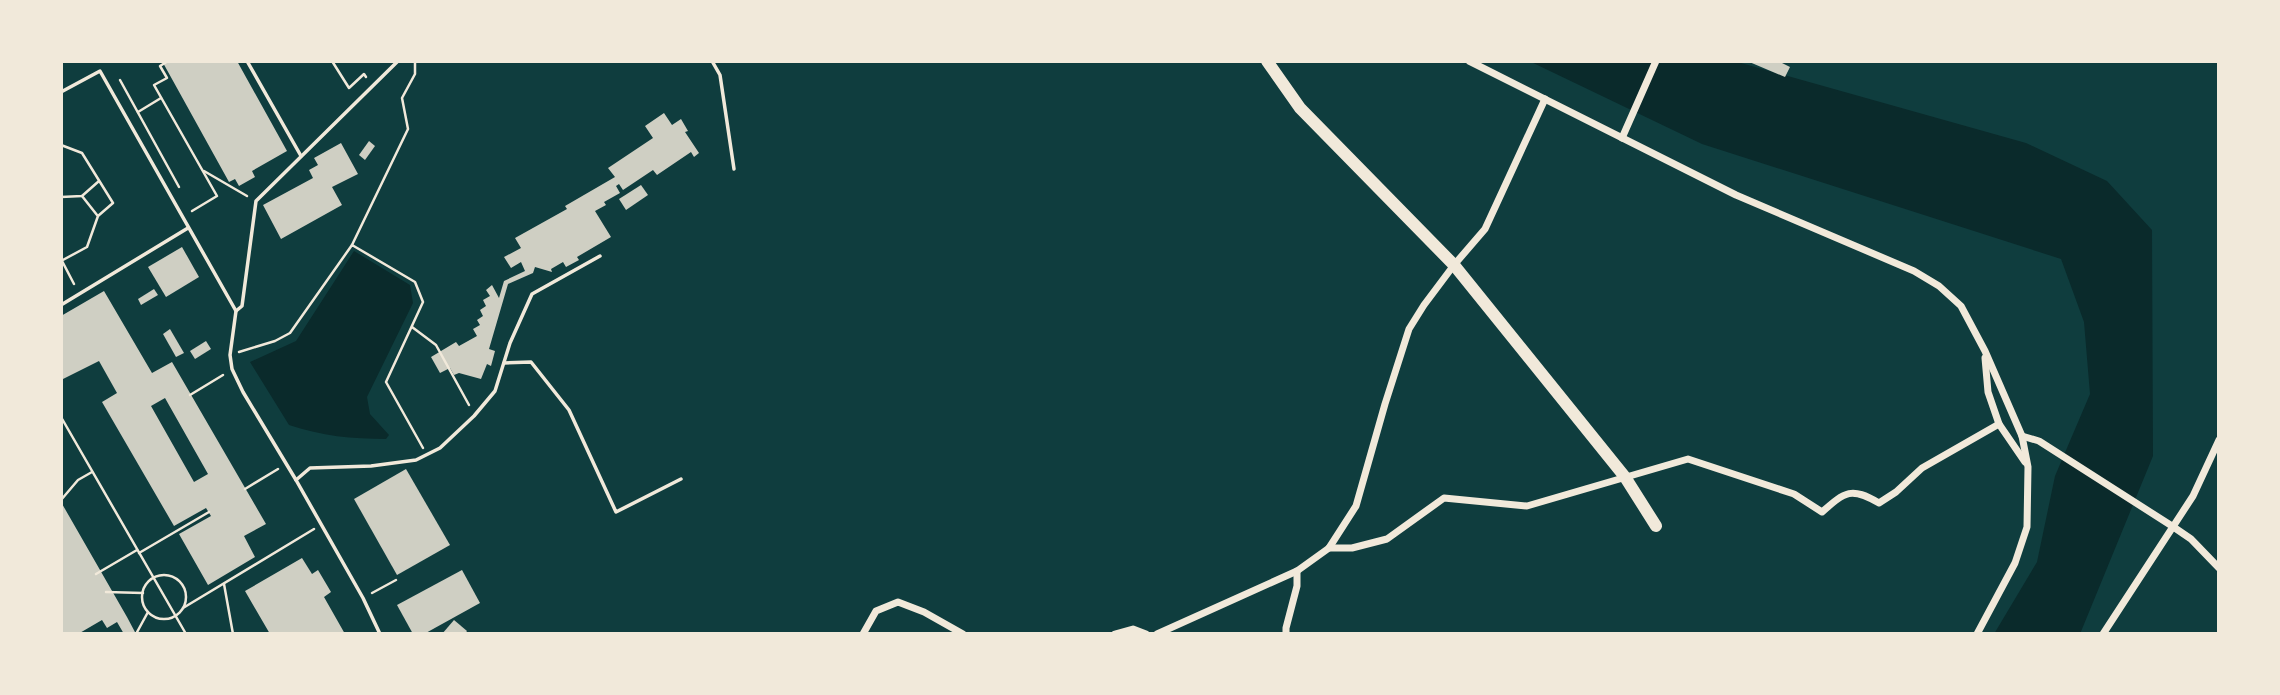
<svg xmlns="http://www.w3.org/2000/svg" width="2280" height="695" font-family="'Source Sans 3',sans-serif">
  <style>
    .water { fill: #0a2a2b }
    .building { fill: #cfcfc3; fill-rule: evenodd }
    .lines { fill: none; stroke-linecap: round; stroke-linejoin: round }
    .path { stroke: #f1e9da; stroke-width: 2.5 }
    .service { stroke: #f1e9da; stroke-width: 3.5 }
    .minor { stroke: #f1e9da; stroke-width: 7 }
    .primary { stroke: #f1e9da; stroke-width: 12 }
  </style>
  <rect width="100%" height="100%" fill="#0f3d3e"/>
  <!-- water -->
  <g class="water">
    <polygon points="1529,61 1734,61 2026,143 2107,181 2152,230 2153,456 2080,634 1994,634 2037,562 2055,476 2090,394 2084,322 2061,259 1702,144"/>
    <path d="M 354,251 L 410,285 L 413,303 L 367,397 L 370,414 L 389,435 L 386,439 C 352,439 322,436 289,425 L 250,362 L 296,341 Z"/>
  </g>
  <!-- building -->
  <g class="building">
    <polygon points="162,61 237,61 287,151 252,171 255,177 239,186 235,179 229,182"/>
    <polygon points="1747,61 1783,61 1782,63 1790,67 1785,77"/>
    <polygon points="664,113 672,125 681,119 688,131 685,132 699,153 694,157 691,152 657,175 653,170 623,190 619,184 616,186 620,193 604,202 606,205 595,211 611,237 577,257 579,260 566,267 563,262 551,269 552,272 535,267 533,273 508,284 489,349 495,351 491,366 487,364 481,379 459,373 454,375 450,368 440,373 431,357 456,342 459,346 477,336 473,329 480,325 477,320 483,316 480,310 486,306 483,300 490,296 486,290 492,285 499,298 504,281 525,271 521,262 511,268 504,257 521,248 515,238 567,209 565,206 615,177 608,168 653,138 645,126"/>
    <polygon points="369,141 375,146 365,160 359,155"/>
    <polygon points="341,143 358,174 332,187 342,205 281,239 263,205 313,178 309,170 318,165 314,158"/>
    <polygon points="641,185 648,195 626,210 619,199"/>
    <polygon points="182,247 199,277 166,297 148,267"/>
    <polygon points="154,289 158,295 141,305 138,299"/>
    <path d="M 104,291 L 152,373 L 172,362 L 266,524 L 244,536 L 255,557 L 208,585 L 179,534 L 211,516 L 206,508 L 174,526 L 102,402 L 117,393 L 99,361 L 61,380 L 61,316 ZM 165,398 L 208,474 L 194,482 L 151,406 Z"/>
    <polygon points="170,329 184,353 176,357 163,334"/>
    <polygon points="206,341 211,349 195,359 190,351"/>
    <polygon points="406,469 450,545 397,575 354,499"/>
    <polygon points="61,502 127,617 136,634 124,634 117,622 107,628 102,620 78,634 61,634"/>
    <polygon points="302,558 312,574 318,570 331,592 324,597 345,634 270,634 245,591"/>
    <polygon points="462,570 480,603 424,634 413,634 397,605"/>
    <polygon points="454,620 467,631 465,634 442,634"/>
  </g>
  <g class="lines">
    <!-- path -->
    <g class="path">
      <polyline points="168,61 160,66 167,78 154,85 217,196 192,211"/>
      <polyline points="332,61 349,88 364,74 366,77"/>
      <polyline points="120,80 179,187"/>
      <polyline points="138,112 161,98"/>
      <polyline points="61,145 82,153 113,203 98,216 87,247 61,261"/>
      <polyline points="204,171 247,196"/>
      <polyline points="82,196 97,215"/>
      <polyline points="61,197 82,196 99,181"/>
      <polyline points="352,245 408,129 402,98 415,74 415,61"/>
      <polyline points="61,259 74,284"/>
      <polyline points="412,327 436,345 469,405"/>
      <polyline points="239,352 275,341 290,333 352,245 415,282 423,302 386,382 423,448"/>
      <polyline points="190,395 223,375"/>
      <polyline points="61,417 186,634"/>
      <polyline points="245,489 278,469"/>
      <polyline points="61,500 78,480 92,472"/>
      <polyline points="139,553 209,512"/>
      <polyline points="96,574 137,550"/>
      <circle cx="164" cy="597" r="22"/>
      <polyline points="224,584 233,634"/>
      <polyline points="106,592 143,593"/>
      <polyline points="372,593 396,580"/>
      <polyline points="183,608 314,529"/>
      <polyline points="136,634 148,612"/>
    </g>
    <!-- service -->
    <g class="service">
      <polyline points="247,61 301,156"/>
      <polyline points="712,61 720,75 734,169"/>
      <polyline points="61,92 100,71 236,311 230,355 232,369 243,392 296,480 363,598 380,634"/>
      <polyline points="61,305 188,228"/>
      <polyline points="236,311 242,306 256,201 398,61"/>
      <polyline points="504,363 531,362 569,410 616,512 681,479"/>
      <polyline points="296,480 310,468 371,466 416,460 440,448 474,416 495,391 510,343 532,294 600,256"/>
    </g>
    <!-- minor -->
    <g class="minor">
      <polyline points="1469,61 1736,195 1914,271 1939,286 1961,306 1985,351 2022,436 2028,467 2027,527 2015,563 1977,634"/>
      <polyline points="1622,138 1656,61"/>
      <polyline points="1985,358 1988,392 1999,424 2025,462"/>
      <polyline points="2022,436 2039,441 2172,526 2191,539 2219,568"/>
      <path d="M 1329,548 L 1352,548 L 1387,539 L 1444,498 L 1527,506 L 1688,459 L 1794,494 L 1822,512 C 1846,491 1851,487 1879,503 L 1896,492 L 1922,468 L 1999,424"/>
      <polyline points="863,634 876,611 898,602 924,612 963,634"/>
      <polyline points="1115,634 1133,629 1146,634"/>
      <polyline points="1157,634 1297,571 1329,548 1356,506 1385,404 1409,329 1424,305 1454,265 1485,229 1545,99"/>
      <polyline points="1286,634 1286,628 1297,586 1297,571"/>
      <polyline points="2103,634 2193,496 2219,440"/>
    </g>
    <!-- primary -->
    <polyline class="primary" points="1267,61 1300,108 1454,265 1625,477 1656,526"/>
  </g>
  <!-- border -->
  <rect width="2280" height="695" fill="none" stroke="#f1e9da" stroke-width="126"/>
</svg>
